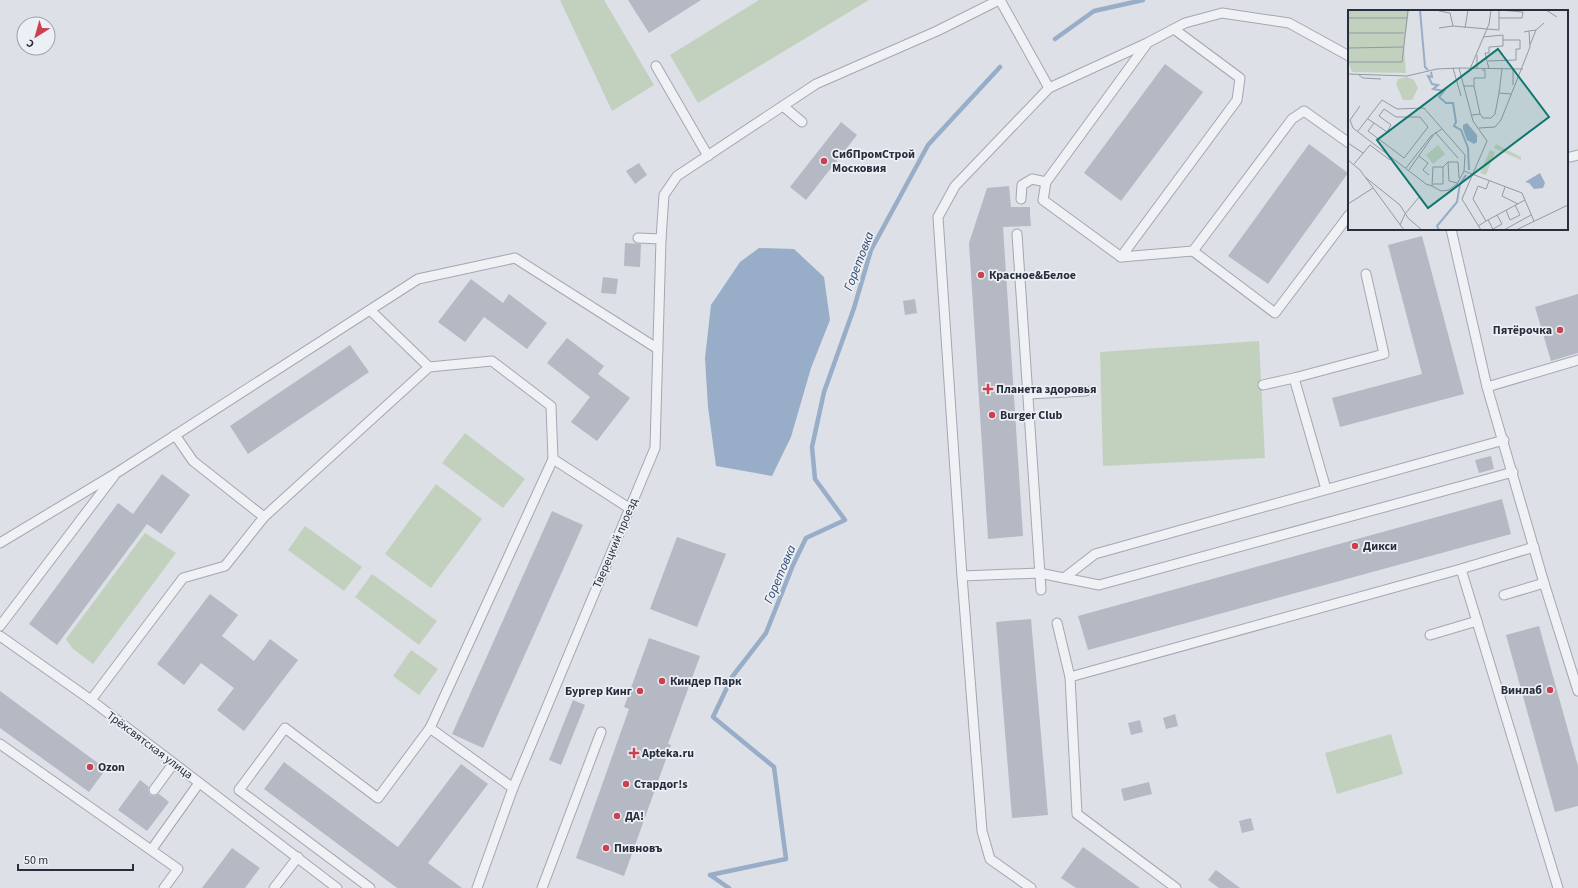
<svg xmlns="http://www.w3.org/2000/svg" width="1578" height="888" font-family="'Source Sans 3',sans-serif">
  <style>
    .green { fill: #c2d1be }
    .water { fill: #98adc7 }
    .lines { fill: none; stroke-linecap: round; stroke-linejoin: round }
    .stream { stroke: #98adc7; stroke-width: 4.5 }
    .building { fill: #b4b9c3 }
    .service-casing { stroke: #a3a7b1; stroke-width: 11 }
    .service { stroke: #eff1f5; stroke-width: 9 }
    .poi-dot { fill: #cc4152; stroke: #eceff4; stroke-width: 1.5 }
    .labels { text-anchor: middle; stroke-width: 3.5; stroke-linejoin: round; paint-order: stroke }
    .poi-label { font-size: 12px; font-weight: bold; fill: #272e3d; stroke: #eceff4; text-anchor: start }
    .street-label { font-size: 12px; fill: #272e3d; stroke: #eceff4 }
    .water-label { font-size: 13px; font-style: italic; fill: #314b70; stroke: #eceff4 }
    .inset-river { fill: none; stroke: #98adc7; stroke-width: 2 }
    .inset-road { fill: none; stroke: #9499a3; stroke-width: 1 }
    .view { fill: #0f766e; fill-opacity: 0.15; stroke: #0f766e; stroke-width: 2 }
    .inset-edge { fill: none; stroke: #272e3d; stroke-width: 2 }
  </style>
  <rect width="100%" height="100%" fill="#dde0e7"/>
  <!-- green -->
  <g class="green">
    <polygon points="560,0 604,0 654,85 612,111"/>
    <polygon points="759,0 869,0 698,103 670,55"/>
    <polygon points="1259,341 1265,458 1103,466 1100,352"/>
    <polygon points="465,433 525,479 503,508 442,463"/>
    <polygon points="436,484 482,519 431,588 385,554"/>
    <polygon points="305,526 362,567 344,591 288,550"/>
    <polygon points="145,533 176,553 93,664 72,648 66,639"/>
    <polygon points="372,574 437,621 419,645 355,597"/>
    <polygon points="411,650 438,669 419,695 393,676"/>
    <polygon points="1391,734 1403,774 1337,794 1325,753"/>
  </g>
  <!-- water -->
  <polygon class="water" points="759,248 794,249 824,277 830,320 811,368 791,437 772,476 716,466 708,407 705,358 711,305 740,262"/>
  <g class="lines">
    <!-- stream -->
    <g class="stream">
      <polyline points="1055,39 1094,11 1143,0"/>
      <polyline points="729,888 710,875 786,859 774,767 713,717 732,677 766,633 793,565 806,538 845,520 815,479 812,447 824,392 854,308 871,250 928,145 1000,67"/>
    </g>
  </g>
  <!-- building -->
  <g class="building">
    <polygon points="628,0 701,0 649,33"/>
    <polygon points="1165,64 1203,92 1121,201 1084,173"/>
    <polygon points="841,122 857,135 806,200 790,187"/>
    <polygon points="1309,144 1348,173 1268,284 1228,256"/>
    <polygon points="639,163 647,175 635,184 626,171"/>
    <polygon points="1009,186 1011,207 1030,207 1030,215 1031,226 1003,227 1023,536 988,539 969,243 987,188"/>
    <polygon points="1422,236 1464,394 1340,427 1332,398 1422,374 1388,245"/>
    <polygon points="625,243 641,244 640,267 624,266"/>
    <polygon points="603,277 618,279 616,294 601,293"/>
    <polygon points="471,279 503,303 509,294 547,323 527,349 484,317 465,342 438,322"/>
    <polygon points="1578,294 1578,353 1551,361 1535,307"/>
    <polygon points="915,299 917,313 905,315 903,301"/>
    <polygon points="567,338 604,366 598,374 630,398 597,441 571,422 590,397 547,363"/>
    <polygon points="350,345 369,372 248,454 230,426"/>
    <polygon points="1491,456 1494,469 1479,473 1475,460"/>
    <polygon points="162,474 190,495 161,534 147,524 57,645 29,624 118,503 133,514"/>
    <polygon points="1502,499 1511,534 1088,650 1078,616"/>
    <polygon points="552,511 583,525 483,748 452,734"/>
    <polygon points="677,537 726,554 697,627 650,609"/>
    <polygon points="210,594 238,615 222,636 254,661 270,639 298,660 244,731 217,710 234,688 201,663 184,685 157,664"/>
    <polygon points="1031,619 1048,815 1012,818 996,622"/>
    <polygon points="1539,626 1578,766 1578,806 1555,812 1506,635"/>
    <polygon points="649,638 700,656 668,744 671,745 624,876 576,858 629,709 624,707"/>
    <polygon points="0,691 106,769 89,792 0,728"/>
    <polygon points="573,700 585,705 561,765 549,760"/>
    <polygon points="1175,714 1178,726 1166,729 1163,718"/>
    <polygon points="1140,720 1143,732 1131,735 1128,723"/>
    <polygon points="284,762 398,847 461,764 488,784 428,863 462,888 397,888 264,789"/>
    <polygon points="140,780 149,787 148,790 150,795 154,796 159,794 169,802 147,831 118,810"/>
    <polygon points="1149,782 1152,794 1124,801 1121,789"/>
    <polygon points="1251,818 1254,830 1242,833 1239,821"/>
    <polygon points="1083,847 1140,888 1076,888 1061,878"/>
    <polygon points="232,848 260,868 245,888 202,888"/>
    <polygon points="1216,870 1240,888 1219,888 1208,880"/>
  </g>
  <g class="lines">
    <!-- service casing -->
    <g class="service-casing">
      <g id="service">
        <polyline points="1000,0 1049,88"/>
        <polyline points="1146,45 1046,182 1043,200 1121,257 1237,100 1240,78 1174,29"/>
        <polyline points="656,66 708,156"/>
        <polyline points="783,106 802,122"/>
        <polyline points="1570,157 1578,155"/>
        <polyline points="1021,199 1022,185 1032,179 1046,182"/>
        <polyline points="1451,229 1487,387 1544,583 1578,691"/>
        <polyline points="1017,234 1041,590"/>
        <polyline points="638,238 661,239"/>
        <polyline points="1193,251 1292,119 1304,111 1349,143"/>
        <polyline points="1121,257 1193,251 1275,313 1349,215"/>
        <polyline points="370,310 429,367"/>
        <polyline points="1263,385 1294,378"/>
        <polyline points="1487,387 1578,360"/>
        <polyline points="1028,394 1086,391"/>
        <polyline points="1326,489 1294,378 1384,354 1366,274"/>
        <polyline points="264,517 429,367 492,361 551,406 553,459"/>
        <polyline points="0,543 118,472 418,279 515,258 658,349"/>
        <polyline points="1461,569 1534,547"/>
        <polyline points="962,576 1039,573 1099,585 1513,472"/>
        <polyline points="1064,578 1095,554 1504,440"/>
        <polyline points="1504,595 1544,583"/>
        <polyline points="1057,623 1070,677"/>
        <polyline points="0,626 114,476"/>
        <polyline points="1430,635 1477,621"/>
        <polyline points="0,636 91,700 337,888"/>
        <polyline points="91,700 183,578 225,566 264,517 193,461 175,435"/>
        <polyline points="430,728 553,459 629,508"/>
        <polyline points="0,744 178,869 164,888"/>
        <polyline points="154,790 173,764"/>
        <polyline points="152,849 199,783"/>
        <polyline points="274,888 298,857"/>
        <polyline points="370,888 239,790 285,728 378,798 430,728 513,788"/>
        <polyline points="477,888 513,788 655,448 661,239 664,195 677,176 816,84 937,31 999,0"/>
        <polyline points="542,888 601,732"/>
        <polyline points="1031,888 990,859 982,831 962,576 938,217 955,186 1049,88 1147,43 1185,23 1222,13 1289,23 1349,56"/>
        <polyline points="1176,888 1077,814 1070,677 1461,569 1558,888"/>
      </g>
    </g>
    <!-- service -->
    <use href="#service" class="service"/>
  </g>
  <!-- markers -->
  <g class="poi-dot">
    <circle cx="824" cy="161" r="4"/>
    <circle cx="981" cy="275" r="4"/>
    <circle cx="1560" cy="330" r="4"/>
    <path d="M986 383h4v4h4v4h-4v4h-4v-4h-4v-4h4z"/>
    <circle cx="992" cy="415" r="4"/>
    <circle cx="1355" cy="546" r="4"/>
    <circle cx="662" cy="681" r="4"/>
    <circle cx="1550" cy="690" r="4"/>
    <circle cx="640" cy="691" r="4"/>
    <path d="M632 747h4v4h4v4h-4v4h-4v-4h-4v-4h4z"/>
    <circle cx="90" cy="767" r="4"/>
    <circle cx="626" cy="784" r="4"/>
    <circle cx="617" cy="816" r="4"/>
    <circle cx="606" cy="848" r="4"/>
  </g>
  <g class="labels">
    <!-- poi labels -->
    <g class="poi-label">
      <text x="832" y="158">СибПромСтрой<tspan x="832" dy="14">Московия</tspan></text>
      <text x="989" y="279">Красное&amp;Белое</text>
      <text x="1552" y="334" text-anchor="end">Пятёрочка</text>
      <text x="996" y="393">Планета здоровья</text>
      <text x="1000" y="419">Burger Club</text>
      <text x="1363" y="550">Дикси</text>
      <text x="670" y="685">Киндер Парк</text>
      <text x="1542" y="694" text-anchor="end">Винлаб</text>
      <text x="632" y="695" text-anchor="end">Бургер Кинг</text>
      <text x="642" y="757">Apteka.ru</text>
      <text x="98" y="771">Ozon</text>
      <text x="634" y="788">Стардог!s</text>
      <text x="625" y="820">ДА!</text>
      <text x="614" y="852">Пивновъ</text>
    </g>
    <!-- street labels -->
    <g class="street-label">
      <text transform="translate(615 543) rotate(-67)" y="4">Тверецкий проезд</text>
      <text transform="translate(150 745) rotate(37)" y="4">Трёхсвятская улица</text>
    </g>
    <!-- water labels -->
    <g class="water-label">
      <text transform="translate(858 261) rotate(-69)" y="5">Горетовка</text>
      <text transform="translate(779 574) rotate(-67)" y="5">Горетовка</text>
    </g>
  </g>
  <!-- overview -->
  <g transform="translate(1348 10)">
    <rect width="220" height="220" fill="#dde0e7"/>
    <path d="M 0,0 L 61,0 L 56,37 L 58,63 L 4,62 L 0,51 ZM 59,67 L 66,70 L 70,78 L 64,90 L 55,90 L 48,74 L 50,69 ZM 148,134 L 173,147 L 173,150 L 146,138 ZM 90,135 L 97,144 L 85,154 L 78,145 ZM 142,140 L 147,142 L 138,165 L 132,163 Z" fill="#c2d1be"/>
    <path d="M 119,113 L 129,125 L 129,132 L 126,134 L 119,130 L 115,119 L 115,115 ZM 192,163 L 197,173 L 195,178 L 186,179 L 181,173 L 177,172 Z" fill="#98adc7"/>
    <path class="inset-river" d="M 72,0 L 77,57 L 80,60M 83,62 L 84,67 L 80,66 L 84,74 L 90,75 L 85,79 L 96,81 L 91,87 L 98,93 L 105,93 L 108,112 L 106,116 L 113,120 L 120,138 L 121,160M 91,220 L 89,216 L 109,192 L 112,174 L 118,165"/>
    <path class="inset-road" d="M 151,0 L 175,2 L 174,8 L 151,8M 198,0 L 209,7M 91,1 L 102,3 L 105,16 L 151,20 L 151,0M 0,8 L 59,8M 91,18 L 105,16M 117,18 L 120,0M 181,21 L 188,20 L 196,13M 0,23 L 56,23M 135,27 L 155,25 L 155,30M 182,35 L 188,20M 0,38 L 55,37M 140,51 L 168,50 L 168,39 L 172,39 L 172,30 L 155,30 L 155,36 L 141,37 L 141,43 L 137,43 L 141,59M 0,52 L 54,52 L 60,0M 105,58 L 113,86M 122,59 L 141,14 L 143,0M 129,59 L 129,45M 154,59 L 151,83 L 163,84M 0,64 L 59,66 L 89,59 L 111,58M 11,65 L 15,68 L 33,69M 165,75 L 165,58M 116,76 L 126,76 L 126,68 L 137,68 L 137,60 L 134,60M 12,96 L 2,110 L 5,118 L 78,174 L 84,176M 132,104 L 135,108 L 143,108 L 147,104 L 151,83M 124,105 L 132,104 L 126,76M 20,109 L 26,113 L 39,122 L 43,115 L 31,106 L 36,99 L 48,107 L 72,107 L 80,117 L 56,148 L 20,121 L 26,113M 131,118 L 147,117 L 153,110 L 182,37 L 181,21 L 176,22M 10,121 L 34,90 L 49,99 L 76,98 L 117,145 L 116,161 L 109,174 L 101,180 L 93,181 L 84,176 L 85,157 L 95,157 L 100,152M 87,122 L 110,148M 0,133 L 15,143M 71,146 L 80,153 L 75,160 L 81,165M 0,150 L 12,160 L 56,220M 6,154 L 22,135 L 42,150M 58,158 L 83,126 L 94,119M 61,160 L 86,124M 116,161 L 174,183 L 186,211M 17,167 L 52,195 L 60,208 L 74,220M 109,173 L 101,171 L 100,152 L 110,152 L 111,168M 85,174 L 95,174 L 95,157M 157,177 L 154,186 L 170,194M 0,194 L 25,178M 158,200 L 162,210 L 172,205 L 167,195M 140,210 L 145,219 L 154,214 L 149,205M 138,211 L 177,190M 52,215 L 57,204 L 72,186M 130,216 L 138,211 L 125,189 L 130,176 L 138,179 L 141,171M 103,220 L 119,220M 133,220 L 114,189 L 139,131 L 125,111 L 111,58 L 175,59M 156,220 L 183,205M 168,220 L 220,195"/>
    <path class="view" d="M 150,39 L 201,107 L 80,198 L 29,130 Z"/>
    <rect width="220" height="220" class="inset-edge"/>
  </g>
  <!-- north arrow -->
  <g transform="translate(36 36) rotate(217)"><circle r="19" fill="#eceff4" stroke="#9da2ab"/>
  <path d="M0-3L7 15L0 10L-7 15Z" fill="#cc4152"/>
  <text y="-6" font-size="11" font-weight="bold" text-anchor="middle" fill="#272e3d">С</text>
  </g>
  <!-- scale -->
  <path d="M18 864v6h115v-6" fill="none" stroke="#272e3d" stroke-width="2"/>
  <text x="24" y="864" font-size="12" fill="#272e3d" stroke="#eceff4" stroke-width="3" paint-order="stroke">50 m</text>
</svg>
